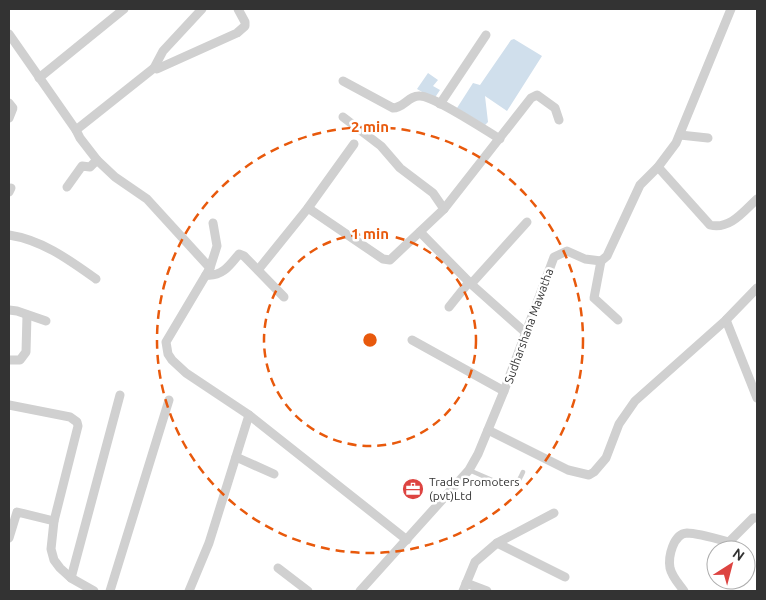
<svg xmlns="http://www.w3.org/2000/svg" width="766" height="600" font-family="Ubuntu,sans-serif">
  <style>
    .water { fill: #d0dfec }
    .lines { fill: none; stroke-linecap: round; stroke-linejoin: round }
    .service { stroke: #d0d0d0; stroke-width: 4.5 }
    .minor { stroke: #d0d0d0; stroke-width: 9 }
    .ring { fill: none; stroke: #e8590c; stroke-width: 2.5; stroke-dasharray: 9 6 }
    .labels { text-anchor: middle; stroke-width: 5; stroke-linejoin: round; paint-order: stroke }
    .street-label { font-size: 12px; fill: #333; stroke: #fff }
    .poi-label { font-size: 12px; fill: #333; stroke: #fff; text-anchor: start }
    .centre { fill: #e8590c; stroke: #fff; stroke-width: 2.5 }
    .ring-label { font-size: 15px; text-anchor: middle; font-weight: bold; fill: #e8590c; stroke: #fff; stroke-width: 5; stroke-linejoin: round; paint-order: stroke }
  </style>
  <rect width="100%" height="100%" fill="#fff"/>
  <!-- water -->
  <g class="water">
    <polygon points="514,39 542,56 507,111 485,96 488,122 485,125 457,108 473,83 480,85 511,40"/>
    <polygon points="428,73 438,80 433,86 440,90 434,99 417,89"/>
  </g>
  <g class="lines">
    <!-- service -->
    <path class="service" d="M 469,470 L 506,486 C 516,487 519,481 523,472"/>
    <!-- minor -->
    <g class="minor">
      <polyline points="9,34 76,130 80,138 97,160 115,177 147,199 210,268"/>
      <polyline points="154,68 157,69 237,33 245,26 245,22 238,9"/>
      <polyline points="39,78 124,9"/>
      <path d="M 343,81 L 393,108 C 404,108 409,95 420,96 C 434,96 485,130 500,139"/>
      <polyline points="9,103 13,108 9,118"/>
      <polyline points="440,104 486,35"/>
      <polyline points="343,117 381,146 400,168 433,193 444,209"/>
      <polyline points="76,130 154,68 163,51 202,9"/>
      <polyline points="680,135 708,138"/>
      <path d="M 658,167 L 710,225 C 730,230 744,211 757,199"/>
      <polyline points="67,187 82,166 90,167 97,160"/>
      <polyline points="9,192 11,188"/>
      <polyline points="308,208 383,259 390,260 444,209 531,98 537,95 555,108 559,120"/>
      <polyline points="213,223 217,246 210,268 166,342 168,354 172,360 186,373 249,415 407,540"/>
      <polyline points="420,232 471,284 526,333"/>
      <path d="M 9,235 C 42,240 68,259 96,279"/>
      <polyline points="601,261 594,298 618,320"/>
      <polyline points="258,270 308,208 354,144"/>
      <path d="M 206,275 C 222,277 230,265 239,254 L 244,256 L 284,297"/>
      <polyline points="471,284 527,222"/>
      <polyline points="449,307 469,282"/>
      <polyline points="9,310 17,311 46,321"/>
      <polyline points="726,320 757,398"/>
      <polyline points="412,340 504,391"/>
      <polyline points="9,360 20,360 26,352 27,315"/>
      <polyline points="9,405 70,417 77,422 78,426 54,521 51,549 54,560 60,568 71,578 94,591"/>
      <polyline points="488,430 568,470 589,475 594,472 606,458 619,424 635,401 726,320 757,288"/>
      <polyline points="236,457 274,474"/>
      <polyline points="9,538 17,512 54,521"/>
      <polyline points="497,543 565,577"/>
      <polyline points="278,568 308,591"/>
      <polyline points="71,578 120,395"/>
      <polyline points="466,583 487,591"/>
      <polyline points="110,591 169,400"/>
      <polyline points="189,591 209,543 249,415"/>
      <polyline points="360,591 469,470 478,454 504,391 554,257 567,251 585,259 601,261 607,256 640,185 658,167 676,143 731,9"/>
      <polyline points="463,591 475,562 497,543 554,513"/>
      <path d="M 684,591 C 679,584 672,577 670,568 C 668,557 673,534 687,533 C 697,533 718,539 729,542 L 753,518 L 757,518"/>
    </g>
  </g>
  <!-- distance rings -->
  <g class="ring">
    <circle cx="370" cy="340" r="106"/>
    <circle cx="370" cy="340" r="213"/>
  </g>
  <!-- icons -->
  <defs>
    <g id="office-disc" transform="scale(1.125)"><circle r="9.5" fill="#dd4441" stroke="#fff"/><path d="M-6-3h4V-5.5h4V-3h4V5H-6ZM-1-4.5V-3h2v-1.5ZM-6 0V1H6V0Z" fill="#fff"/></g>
  </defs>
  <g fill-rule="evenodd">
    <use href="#office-disc" x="413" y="489"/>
  </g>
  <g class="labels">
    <!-- street labels -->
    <g class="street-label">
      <text transform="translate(529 326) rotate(-70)" y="4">Sudharshana Mawatha</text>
    </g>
    <!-- poi labels -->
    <g class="poi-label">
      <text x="429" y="486">Trade Promoters<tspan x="429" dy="14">(pvt)Ltd</tspan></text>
    </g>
  </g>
  <circle cx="370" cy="340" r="8" class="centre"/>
  <g class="ring-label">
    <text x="370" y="132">2 min</text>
    <text x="370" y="239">1 min</text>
  </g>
  <!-- border -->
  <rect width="766" height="600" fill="none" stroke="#333333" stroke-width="20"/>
  <!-- north arrow -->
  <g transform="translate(731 565) rotate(36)"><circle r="24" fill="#ffffff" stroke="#adadad"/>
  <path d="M0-4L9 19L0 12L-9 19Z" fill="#dd4441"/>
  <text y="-8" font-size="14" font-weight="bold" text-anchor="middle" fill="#333333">N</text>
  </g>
</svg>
